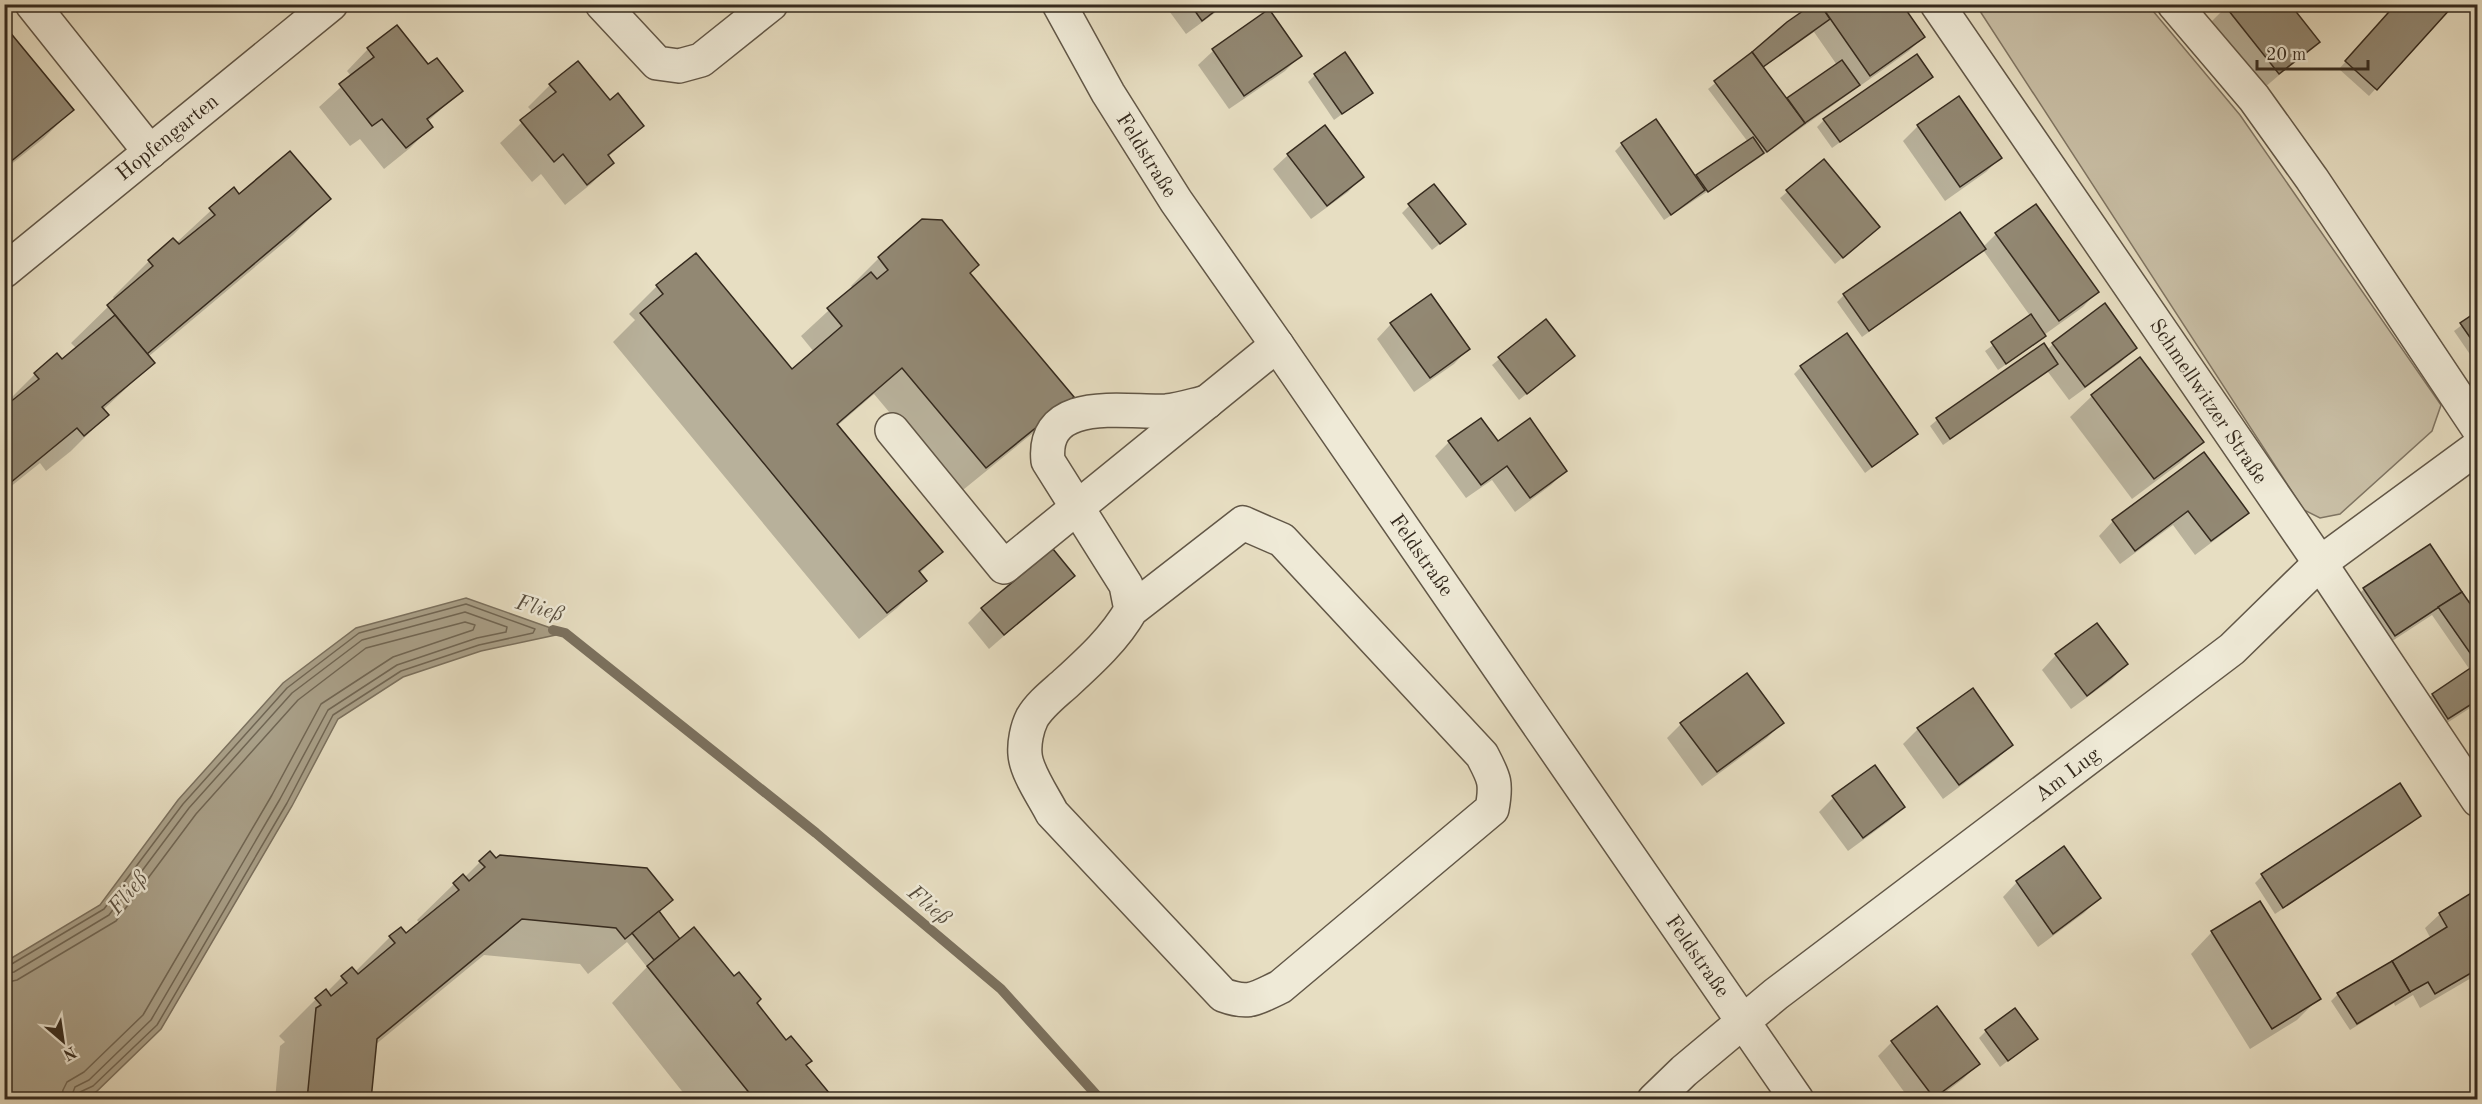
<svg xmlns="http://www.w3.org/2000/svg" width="2482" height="1104" font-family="'Old Standard TT',serif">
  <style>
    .green { fill: #c9bfa6; stroke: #7f7462; stroke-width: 1.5 }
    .water { fill: #aaa18a; stroke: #7b715f; stroke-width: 1.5 }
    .shadow { fill: #0003; fill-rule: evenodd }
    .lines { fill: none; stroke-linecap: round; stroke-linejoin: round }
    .shore { stroke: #706654; stroke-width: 1.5 }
    .stream { stroke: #7b715f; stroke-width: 10 }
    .building { fill: #928873; stroke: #352a1e; stroke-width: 1.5 }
    .minor-casing { stroke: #625747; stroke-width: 36 }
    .minor { stroke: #efead7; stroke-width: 33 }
    .labels { text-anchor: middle; stroke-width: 5; stroke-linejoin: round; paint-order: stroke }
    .street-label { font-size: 21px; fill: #352a1e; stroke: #efead7 }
    .water-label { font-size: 22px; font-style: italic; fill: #584e3e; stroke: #efead7 }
  </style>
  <rect width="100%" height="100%" fill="#e7dec2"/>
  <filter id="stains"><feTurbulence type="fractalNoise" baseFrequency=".00333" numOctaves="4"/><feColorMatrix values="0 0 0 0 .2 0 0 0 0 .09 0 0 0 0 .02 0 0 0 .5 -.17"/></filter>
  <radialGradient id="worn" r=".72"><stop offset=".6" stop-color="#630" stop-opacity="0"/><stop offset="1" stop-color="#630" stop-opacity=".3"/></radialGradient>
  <!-- green -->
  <polygon class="green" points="1976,5 2148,5 2240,115 2441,405 2432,431 2340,514 2320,518 2304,510"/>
  <!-- water -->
  <polygon class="water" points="466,598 565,633 481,651 403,677 338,719 292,806 161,1029 96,1092 78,1099 5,1099 5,962 100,905 178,800 283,683 356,628"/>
  <!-- shadow -->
  <g class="shadow">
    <polygon points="1164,4 1227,4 1186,34"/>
    <path d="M 1804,4 L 1901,4 L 1923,37 L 1909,51 L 1759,158 L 1664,220 L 1615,151 L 1622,144 L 1695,178 L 1748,142 L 1708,89 L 1788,24 L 1807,10 ZM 1814,32 L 1837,65 L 1786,100 L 1762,68 Z"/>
    <polygon points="2229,4 2318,42 2264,88 2211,22"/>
    <polygon points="2397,4 2452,4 2369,96 2339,69"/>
    <polygon points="1269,11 1300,56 1285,71 1229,109 1198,65 1213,51"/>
    <polygon points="4,28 72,110 44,138 4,170"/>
    <polygon points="368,49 428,67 461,91 427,122 431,127 410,148 384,169 360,139 350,146 319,107 352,77 347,71"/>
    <polygon points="578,63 609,102 642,126 608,157 612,163 591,184 565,205 541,174 532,182 500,143 533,112 528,107 550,85"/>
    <polygon points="1315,75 1371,93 1334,120 1308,82"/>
    <polygon points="1931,77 1832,148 1817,127 1824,120"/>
    <polygon points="1959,98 2000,158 1986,172 1945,201 1903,141 1918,126"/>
    <polygon points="1288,155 1362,177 1348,192 1311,219 1273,169"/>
    <polygon points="1823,161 1871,234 1835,264 1780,198"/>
    <polygon points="233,190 239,196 329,199 293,235 148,357 153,363 103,410 107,415 71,451 46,471 40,463 4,492 4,405 35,374 62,362 77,349 71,343 115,300 113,297 149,261 176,243"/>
    <polygon points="1409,206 1457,230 1432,250 1402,213"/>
    <polygon points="923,220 968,273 1044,424 958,494 874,394 837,426 941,552 919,574 925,580 897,608 859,639 613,342 635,320 629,314 657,286 695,255 792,371 814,352 801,336 853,288 851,286 879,258"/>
    <polygon points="1996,234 2097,292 2083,307 2044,335 2037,343 1998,370 1985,351 2031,317 1983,250 1862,337 1837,302 1844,295 1983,247"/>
    <polygon points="2478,313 2478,366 2454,331"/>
    <polygon points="1546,321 1573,356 1519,400 1492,365"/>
    <polygon points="1391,324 1468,349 1454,364 1414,392 1377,339"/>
    <polygon points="2053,344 2135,347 2121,362 2069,400 2048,372 1943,445 1930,426 1937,420 2043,346 2047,350"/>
    <polygon points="1801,367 1916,434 1865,473 1794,374"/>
    <polygon points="2092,396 2202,442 2180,463 2132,499 2070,417"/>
    <polygon points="1449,442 1497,443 1565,471 1551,485 1515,512 1492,480 1466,498 1435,456"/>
    <polygon points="2204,454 2247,513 2232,527 2195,555 2173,525 2120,564 2099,536 2113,521"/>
    <polygon points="2429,546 2478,618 2478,663 2474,666 2478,672 2478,703 2433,732 2418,709 2432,695 2470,670 2432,615 2380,649 2349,604 2364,589"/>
    <polygon points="1073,576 989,649 968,623 982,609"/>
    <polygon points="2056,655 2126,664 2112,679 2071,709 2042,670"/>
    <polygon points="1972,690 2011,745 1997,759 1943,799 1903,744 1918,729"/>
    <polygon points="1782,723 1767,738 1702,786 1667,738 1681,724"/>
    <polygon points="2399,785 2419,816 2412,823 2275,914 2255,883 2262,876"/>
    <polygon points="1833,798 1904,807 1889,821 1848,851 1819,812"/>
    <polygon points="496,860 671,900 658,913 680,941 755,1004 833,1100 689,1100 612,1003 647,967 627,942 588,974 580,964 484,955 375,1045 370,1100 275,1100 280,1046 285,1042 279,1036 316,999 326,993 342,977 355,972 390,937 406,935 420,924 417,920 454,884 463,876 464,878 480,862"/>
    <polygon points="2017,882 2099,898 2084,913 2038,947 2003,897"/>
    <polygon points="2476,892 2478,974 2420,1008 2413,995 2395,1006 2394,1003 2350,1030 2331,1001 2338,994 2431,939 2425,928 2440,914"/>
    <polygon points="2212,932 2319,998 2297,1020 2250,1049 2191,954"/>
    <polygon points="1986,1031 2036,1039 2000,1067 1979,1038"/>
    <polygon points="1892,1042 1978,1064 1963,1079 1935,1100 1910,1100 1878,1056"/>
  </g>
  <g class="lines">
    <!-- shore -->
    <g class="shore">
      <polyline points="4,966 10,965 104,909 183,804 287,688 359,633 466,604 535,629 533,633 479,645 401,671 333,715 287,803 157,1025 93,1086 80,1092 78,1100"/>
      <polyline points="4,974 14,972 109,915 189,808 292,693 362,640 465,612 507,627 506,632 477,638 397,665 328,710 280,799 151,1020 89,1080 75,1087 70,1100"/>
      <polyline points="4,983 17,980 116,921 196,814 298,700 366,648 465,622 475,625 473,630 393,657 321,704 272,795 143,1015 84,1072 67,1082 63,1090 61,1100"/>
    </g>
    <!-- stream -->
    <polyline class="stream" points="553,630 565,633 816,833 1001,989 1101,1100"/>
  </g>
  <!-- building -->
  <g class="building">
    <polygon points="1190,4 1224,4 1202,21"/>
    <polygon points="1813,4 1820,4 1830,19 1763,67 1752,52 1787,22"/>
    <polygon points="1820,4 1902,4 1925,37 1870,76"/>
    <polygon points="2227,4 2290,4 2320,42 2279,74 2225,6"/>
    <polygon points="2396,4 2449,4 2452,7 2377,90 2345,61"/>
    <polygon points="1269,9 1302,56 1244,96 1212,49"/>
    <polygon points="4,25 74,110 9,163 4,157"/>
    <polygon points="397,25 428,64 437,58 463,91 427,119 433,127 406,148 382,119 372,126 339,84 374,57 367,48"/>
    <polygon points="1345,52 1373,93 1342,114 1314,74"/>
    <polygon points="1752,52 1805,123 1767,152 1714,81"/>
    <polygon points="1917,54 1933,77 1840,142 1823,119"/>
    <polygon points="1842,60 1860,85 1805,123 1787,98"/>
    <polygon points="578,61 610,100 618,93 644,126 608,155 614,163 587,185 563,154 554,162 520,120 556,92 549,84"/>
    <polygon points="1959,96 2002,158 1960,187 1917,125"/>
    <polygon points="1656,119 1705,190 1671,215 1621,143"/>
    <polygon points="1325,125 1364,177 1327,206 1287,154"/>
    <polygon points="1753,137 1764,153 1708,192 1696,175"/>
    <polygon points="290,151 331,199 147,354 107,305 153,266 148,260 173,238 179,244 215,215 209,208 234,187 239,194"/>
    <polygon points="1824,159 1880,227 1843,258 1786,190"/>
    <polygon points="1434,184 1466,224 1440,244 1408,204"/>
    <polygon points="2036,204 2099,292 2059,321 1995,233"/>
    <polygon points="1960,212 1986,249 1869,331 1843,294"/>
    <polygon points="922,219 942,220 979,265 970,273 1074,397 986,468 902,368 837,424 943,552 919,571 927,581 887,613 640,313 663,294 656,285 696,253 792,369 842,326 827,308 871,272 877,279 888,270 878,257"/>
    <polygon points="1431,294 1470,349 1430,378 1390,323"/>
    <polygon points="2105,303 2137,348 2085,387 2052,343"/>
    <polygon points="2478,311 2478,349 2460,323"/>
    <polygon points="2031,314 2046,336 2006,364 1991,342"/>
    <polygon points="115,315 155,363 102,407 109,415 84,436 77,428 4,488 4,407 39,379 34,373 57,353 62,359"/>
    <polygon points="1546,319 1575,356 1527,394 1498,357"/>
    <polygon points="1847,333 1918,434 1872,467 1800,366"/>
    <polygon points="2044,343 2058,364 1950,439 1936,418"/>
    <polygon points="2140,357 2204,442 2154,479 2091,395"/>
    <polygon points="1481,418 1498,441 1530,418 1567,471 1530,498 1507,466 1481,485 1448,441"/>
    <polygon points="2204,452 2249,513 2211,541 2188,511 2135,551 2112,520"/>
    <polygon points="2430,544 2462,592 2395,636 2363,588"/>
    <polygon points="1053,549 1075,576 1004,635 981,608"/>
    <polygon points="2462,592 2478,615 2477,663 2438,607"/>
    <polygon points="2097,623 2128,664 2087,696 2055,654"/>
    <polygon points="2475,665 2478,669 2478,700 2448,719 2432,694"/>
    <polygon points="1747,673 1784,723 1717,772 1680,723"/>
    <polygon points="1973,688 2013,745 1959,785 1917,728"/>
    <polygon points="1875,765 1905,807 1863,838 1832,796"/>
    <polygon points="2400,783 2421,816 2283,908 2261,874"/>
    <polygon points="2064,846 2101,898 2053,934 2016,881"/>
    <polygon points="490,851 496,858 500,855 647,868 673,900 625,939 616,928 522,919 377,1039 371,1100 307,1100 316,1008 321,1005 315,998 326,989 331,996 347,983 341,976 352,967 358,974 395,943 389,936 401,927 406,933 459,890 453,883 463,874 469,881 485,867 479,861"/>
    <polygon points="2476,890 2478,969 2435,994 2428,982 2410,992 2392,961 2447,927 2439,913"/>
    <polygon points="2260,901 2321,999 2272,1029 2211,931"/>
    <polygon points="659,911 680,939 654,960 632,933"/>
    <polygon points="694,927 734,976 739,972 761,999 757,1003 786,1040 791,1036 812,1061 806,1065 835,1100 755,1100 647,966"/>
    <polygon points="2392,961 2410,992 2357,1024 2337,993"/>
    <polygon points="1937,1006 1980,1064 1934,1098 1891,1041"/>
    <polygon points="2015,1008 2038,1039 2008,1061 1985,1030"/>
  </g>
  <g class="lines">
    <!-- minor casing -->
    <g class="minor-casing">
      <g id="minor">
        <polyline points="32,4 150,152"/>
        <polyline points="602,4 657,63 679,66 701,60 771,4"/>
        <polyline points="1059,4 1108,93 1176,201 1277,345 1797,1100"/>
        <polyline points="1937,4 2320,563 2478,800"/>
        <polyline points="2174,4 2254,98 2312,179 2478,428"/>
        <polyline points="4,271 331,4"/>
        <polyline points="892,430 1004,567 1277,345"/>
        <path d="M 1131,610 L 1243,523 L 1282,540 L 1482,755 C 1494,778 1497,782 1492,809 L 1280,987 C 1256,998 1250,1005 1223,995 L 1052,813 C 1044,797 1026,772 1025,754 C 1024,743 1027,728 1032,718 C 1040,704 1055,693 1067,682 C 1091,660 1115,638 1131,610 L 1126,585 L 1048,461 C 1041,395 1126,413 1166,411 C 1179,410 1194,405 1207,402"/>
        <polyline points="1654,1100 1684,1071 1776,994 2232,649 2320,563 2478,447"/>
      </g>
    </g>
    <!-- minor -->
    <use href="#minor" class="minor"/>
  </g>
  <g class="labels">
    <!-- street labels -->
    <g class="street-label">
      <text transform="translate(167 137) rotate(-39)" y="7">Hopfengarten</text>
      <text transform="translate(1147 155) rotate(58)" y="7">Feldstraße</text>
      <text transform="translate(2209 401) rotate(56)" y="7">Schmellwitzer Straße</text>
      <text transform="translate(1422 555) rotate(55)" y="7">Feldstraße</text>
      <text transform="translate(2067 774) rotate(-37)" y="7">Am Lug</text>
      <text transform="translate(1698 956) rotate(55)" y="7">Feldstraße</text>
    </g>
    <!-- water labels -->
    <g class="water-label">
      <text transform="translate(540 607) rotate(16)" y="8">Fließ</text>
      <text transform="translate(127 892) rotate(-50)" y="8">Fließ</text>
      <text transform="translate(930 904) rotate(40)" y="8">Fließ</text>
    </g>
  </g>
  <!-- margin -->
  <rect width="2482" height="1104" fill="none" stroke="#e7dec2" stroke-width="24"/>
  <rect x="6" y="6" width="2470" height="1092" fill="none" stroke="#352a1e" stroke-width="3"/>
  <rect x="12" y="12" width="2458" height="1080" fill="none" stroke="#352a1e" stroke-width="1.5"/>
  <!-- north arrow -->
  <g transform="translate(63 1041) rotate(151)" stroke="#efead7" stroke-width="4.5" paint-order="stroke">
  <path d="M0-4.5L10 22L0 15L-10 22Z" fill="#352a1e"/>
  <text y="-9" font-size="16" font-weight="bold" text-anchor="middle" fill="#352a1e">N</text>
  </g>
  <!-- scale -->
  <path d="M2257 60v9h111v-9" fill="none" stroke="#352a1e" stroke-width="3"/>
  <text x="2266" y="60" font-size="18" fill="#352a1e" stroke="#efead7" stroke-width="4.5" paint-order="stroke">20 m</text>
  <rect width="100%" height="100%" filter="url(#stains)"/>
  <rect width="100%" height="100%" fill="url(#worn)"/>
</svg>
